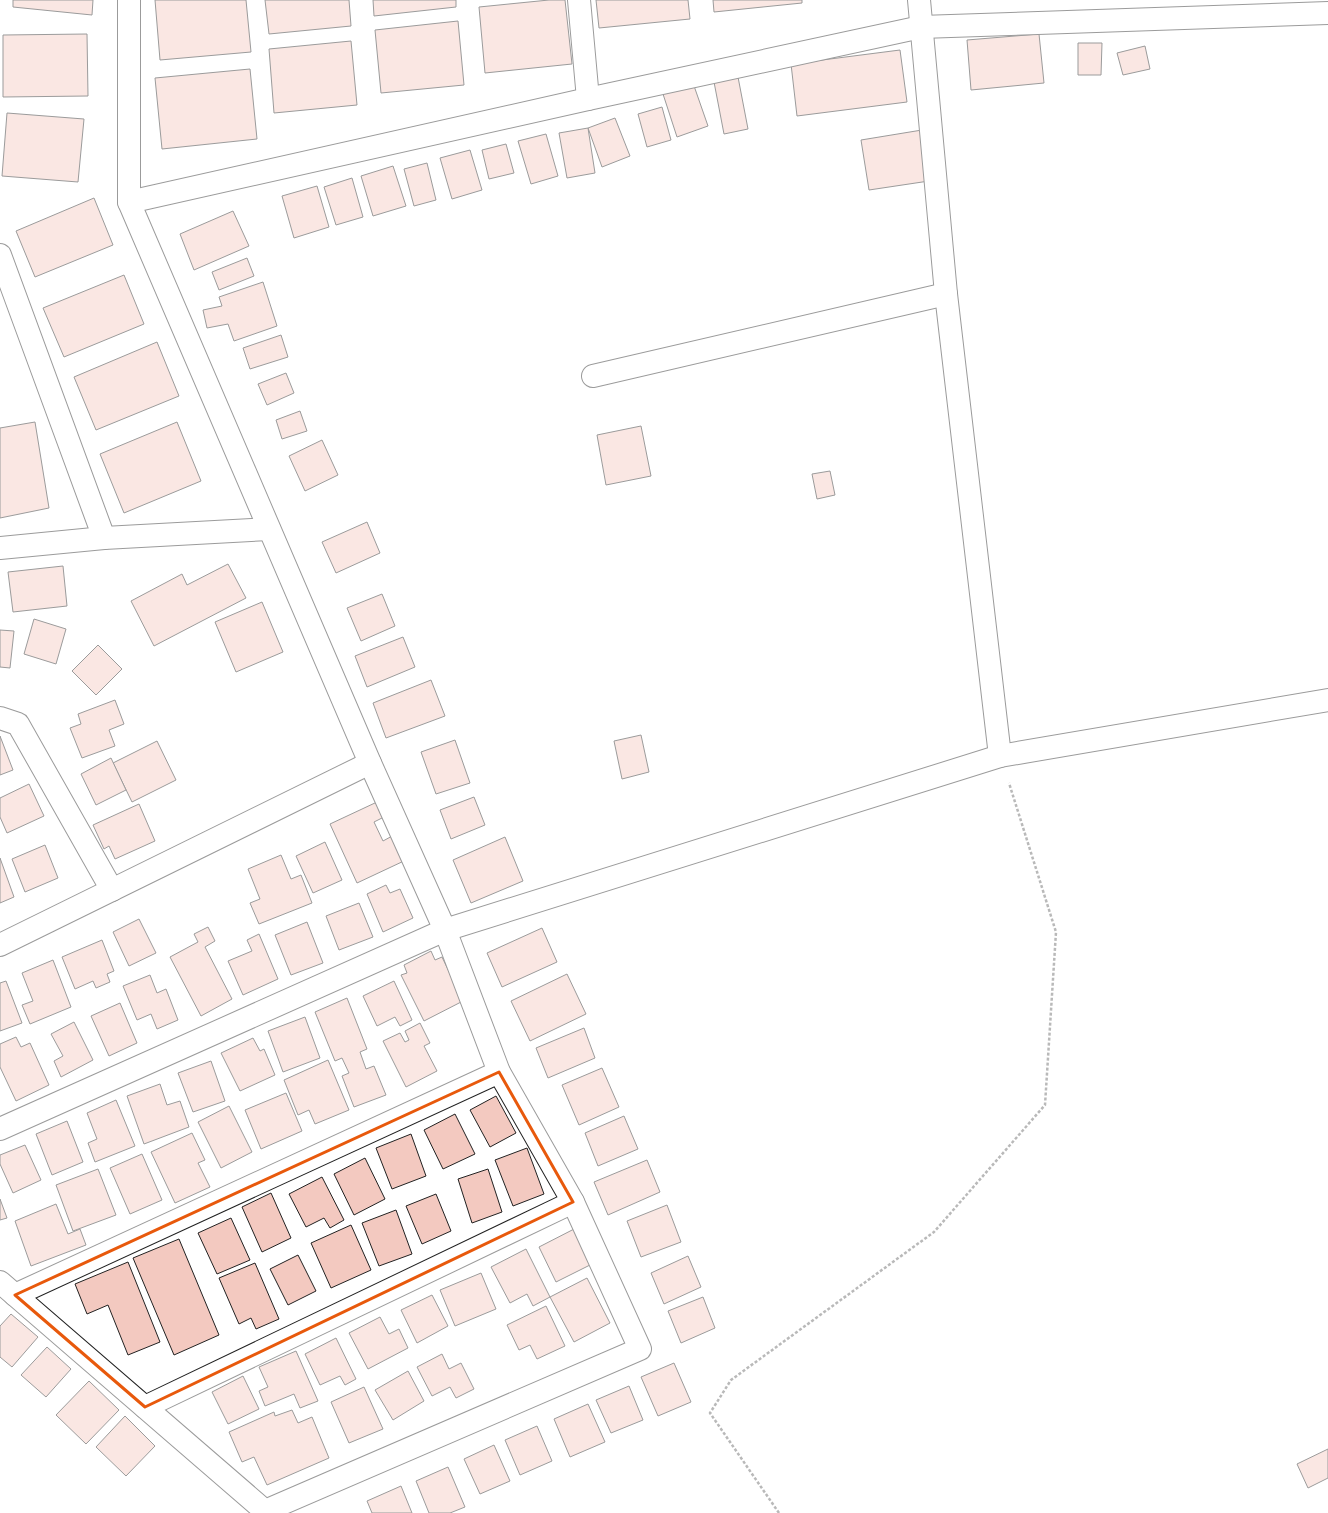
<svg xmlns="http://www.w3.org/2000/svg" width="1328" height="1513" font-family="'PT Serif',serif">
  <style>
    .building { fill: #f3c9c0; stroke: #222 }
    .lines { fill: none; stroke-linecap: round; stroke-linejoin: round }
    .minor-casing { stroke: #222; stroke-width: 24 }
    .path { stroke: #646464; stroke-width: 2.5; stroke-dasharray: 3 2; stroke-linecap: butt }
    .minor { stroke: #fff; stroke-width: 22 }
    .marked { fill: none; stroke: #e8590c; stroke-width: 3; stroke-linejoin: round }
  </style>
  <rect width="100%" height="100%" fill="#fff"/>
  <!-- building -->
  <g class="building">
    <polygon points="13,0 93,0 92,15 13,7"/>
    <polygon points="155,0 246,0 251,52 160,60"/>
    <polygon points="265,0 349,0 351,26 269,34"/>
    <polygon points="373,0 456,0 456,7 374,16"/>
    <polygon points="549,0 565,0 572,64 485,73 479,7"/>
    <polygon points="596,0 688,0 690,19 599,28"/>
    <polygon points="713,0 802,0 802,3 714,12"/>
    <polygon points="458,21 464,85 381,93 375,30"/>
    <polygon points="87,34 88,96 3,97 3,35"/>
    <polygon points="1039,34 1044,83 971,90 967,40"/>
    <polygon points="351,41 357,105 274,113 269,49"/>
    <polygon points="1078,43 1102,43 1101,75 1078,75"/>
    <polygon points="1145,46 1150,69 1123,75 1117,53"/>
    <polygon points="900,50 907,102 797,116 791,64"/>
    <polygon points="250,69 257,139 162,149 155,78"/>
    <polygon points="738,77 748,129 724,134 714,82"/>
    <polygon points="693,83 708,126 677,137 663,94"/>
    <polygon points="662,107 671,140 647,147 638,114"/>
    <polygon points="7,113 84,119 78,182 2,176"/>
    <polygon points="615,118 630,156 602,167 588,128"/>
    <polygon points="588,128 595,173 567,178 559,133"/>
    <polygon points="922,130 929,181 869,190 861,140"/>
    <polygon points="546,134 558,176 531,184 518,141"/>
    <polygon points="506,144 514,173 489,179 482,150"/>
    <polygon points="470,150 482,190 452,199 440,158"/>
    <polygon points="427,163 436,200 414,206 404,169"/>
    <polygon points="393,166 406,206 373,216 361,176"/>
    <polygon points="352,178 363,217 336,225 324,187"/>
    <polygon points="317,186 329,227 294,238 282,196"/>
    <polygon points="94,198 113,245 35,277 16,231"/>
    <polygon points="233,211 249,246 194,270 180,234"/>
    <polygon points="247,258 254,276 219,290 212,272"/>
    <polygon points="124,275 144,324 64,357 43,308"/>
    <polygon points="263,282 277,326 234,341 228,324 207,328 203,310 222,306 219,297"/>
    <polygon points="281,335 288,357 250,369 243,348"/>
    <polygon points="157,342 179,396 96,430 74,377"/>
    <polygon points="286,373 294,393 267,405 258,384"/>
    <polygon points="300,411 307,431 282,439 276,420"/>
    <polygon points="35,422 49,508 0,518 0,428"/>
    <polygon points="177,422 201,481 124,513 100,454"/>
    <polygon points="641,426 651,476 606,485 597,435"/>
    <polygon points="322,440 338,475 305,491 289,456"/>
    <polygon points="830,471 835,495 817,499 812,474"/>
    <polygon points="367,522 380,553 336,573 322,542"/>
    <polygon points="228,564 246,598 154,646 131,601 182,574 187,585"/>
    <polygon points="63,566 67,606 13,612 8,572"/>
    <polygon points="382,594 395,626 361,641 347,608"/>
    <polygon points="262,602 283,652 236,672 215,622"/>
    <polygon points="34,619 66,629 56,664 24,654"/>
    <polygon points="0,630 14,631 10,668 0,667"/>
    <polygon points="403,637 415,667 367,687 355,656"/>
    <polygon points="98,645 122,669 96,695 72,671"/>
    <polygon points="431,680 445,716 386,738 373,703"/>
    <polygon points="115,700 124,724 109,730 115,746 82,758 70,728 81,724 78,714"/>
    <polygon points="641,735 649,772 622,779 614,741"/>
    <polygon points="0,736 13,770 0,775"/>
    <polygon points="455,740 470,783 436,794 421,752"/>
    <polygon points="157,741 176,780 132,802 113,763"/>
    <polygon points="111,758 126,790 96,805 81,774"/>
    <polygon points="29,784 44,816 7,833 0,817 0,798"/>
    <polygon points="474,797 485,825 451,839 440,810"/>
    <polygon points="377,802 384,817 374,822 383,841 394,835 406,860 357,883 330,824"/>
    <polygon points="139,804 155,841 115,859 109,846 104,849 93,825"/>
    <polygon points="505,837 523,881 471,903 453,860"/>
    <polygon points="325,842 342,880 313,893 296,856"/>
    <polygon points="45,845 58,878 25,892 12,859"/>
    <polygon points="281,855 291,879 301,875 312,903 259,924 250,903 260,899 248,869"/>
    <polygon points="0,858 14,897 0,903"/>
    <polygon points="386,885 390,893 400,889 413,918 383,932 367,894"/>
    <polygon points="359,903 373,937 339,950 326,916"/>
    <polygon points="139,919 156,953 129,966 113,932"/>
    <polygon points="307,922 323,963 291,975 275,935"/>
    <polygon points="208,927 215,941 205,947 232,999 201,1016 170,957 198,942 194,934"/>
    <polygon points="542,928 557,962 502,987 487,953"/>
    <polygon points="259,934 278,979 243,995 228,961 252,951 247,940"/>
    <polygon points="102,940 114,971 107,974 110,982 96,988 93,981 75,989 62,957"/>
    <polygon points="431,951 435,960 442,957 463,1001 424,1021 401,975 407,973 404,965"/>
    <polygon points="53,960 71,1007 30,1024 22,1005 33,1001 22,973"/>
    <polygon points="567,974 586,1014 530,1041 511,1001"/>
    <polygon points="150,975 157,993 166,989 178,1020 157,1029 151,1014 137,1020 123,986"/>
    <polygon points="6,981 22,1023 0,1031 0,983"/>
    <polygon points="394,981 412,1020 400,1026 395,1017 377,1026 363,996"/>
    <polygon points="347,998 367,1049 360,1052 366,1069 374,1066 386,1095 354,1107 342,1076 349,1073 342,1058 335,1061 315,1012"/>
    <polygon points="120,1003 137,1043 109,1056 91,1016"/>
    <polygon points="305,1017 320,1058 283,1072 268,1031"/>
    <polygon points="74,1022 93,1060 61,1077 54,1061 63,1056 51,1034"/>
    <polygon points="420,1023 430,1043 424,1046 437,1071 406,1087 383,1041 400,1033 405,1042 409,1040 405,1031"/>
    <polygon points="584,1028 595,1058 548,1078 536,1048"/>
    <polygon points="16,1037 21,1047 30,1043 49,1085 16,1101 0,1067 0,1044"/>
    <polygon points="253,1038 260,1051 264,1049 275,1075 240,1091 221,1053"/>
    <polygon points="328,1060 349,1110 315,1124 309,1110 298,1115 284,1080"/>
    <polygon points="211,1061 225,1101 193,1112 178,1073"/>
    <polygon points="602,1068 619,1107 579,1125 562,1085"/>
    <polygon points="160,1084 167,1105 180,1101 189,1127 144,1144 127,1096"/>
    <polygon points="286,1093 302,1131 261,1149 245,1110"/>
    <polygon points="496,1096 516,1133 490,1147 470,1110"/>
    <polygon points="116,1100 135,1146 95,1162 88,1143 97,1139 87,1113"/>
    <polygon points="229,1106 252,1152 221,1168 198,1122"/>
    <polygon points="455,1114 475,1154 443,1169 424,1130"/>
    <polygon points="624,1116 638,1149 598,1166 585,1133"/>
    <polygon points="67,1121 83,1162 52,1175 36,1134"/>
    <polygon points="192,1133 205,1160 198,1163 210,1187 175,1203 151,1152"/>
    <polygon points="411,1134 426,1176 392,1189 376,1148"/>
    <polygon points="25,1145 41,1180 13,1193 0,1164 0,1155"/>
    <polygon points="527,1148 544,1194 513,1206 495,1160"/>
    <polygon points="142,1154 162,1200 130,1214 110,1168"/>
    <polygon points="365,1158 385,1199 354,1215 334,1174"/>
    <polygon points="647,1160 660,1192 608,1215 594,1182"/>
    <polygon points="98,1169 116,1215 73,1231 56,1185"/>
    <polygon points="488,1169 502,1212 472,1223 458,1179"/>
    <polygon points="322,1177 344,1220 330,1228 324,1218 306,1227 289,1194"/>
    <polygon points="271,1193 291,1238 262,1252 242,1207"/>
    <polygon points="436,1194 451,1231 422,1244 406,1206"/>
    <polygon points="0,1199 7,1218 0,1220"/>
    <polygon points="56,1204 68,1234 80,1229 86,1245 31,1266 15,1221"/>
    <polygon points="667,1205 681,1242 641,1257 627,1221"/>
    <polygon points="396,1210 412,1254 379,1266 362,1223"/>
    <polygon points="231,1218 250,1260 217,1274 198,1233"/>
    <polygon points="351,1225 371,1270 331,1288 311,1243"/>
    <polygon points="578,1227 596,1262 556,1282 539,1247"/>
    <polygon points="179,1239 219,1335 174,1355 133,1258"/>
    <polygon points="526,1249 550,1297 533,1306 527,1294 510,1303 491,1267"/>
    <polygon points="298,1255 316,1291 288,1305 270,1269"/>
    <polygon points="688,1256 701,1287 664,1304 651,1273"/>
    <polygon points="128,1262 160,1342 128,1355 108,1305 87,1314 75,1284"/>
    <polygon points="255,1263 279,1319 256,1329 251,1318 239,1324 219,1278"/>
    <polygon points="481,1273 496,1309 455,1326 440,1290"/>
    <polygon points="587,1278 610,1323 574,1342 550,1297"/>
    <polygon points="432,1295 448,1326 417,1343 401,1310"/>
    <polygon points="703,1297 715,1328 681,1343 668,1311"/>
    <polygon points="546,1306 565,1346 537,1359 530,1345 519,1350 507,1325"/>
    <polygon points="11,1314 38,1337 12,1367 0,1357 0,1326"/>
    <polygon points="380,1317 389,1334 399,1329 408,1348 368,1369 349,1333"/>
    <polygon points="336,1338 356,1379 345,1385 340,1376 320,1385 305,1354"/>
    <polygon points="47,1347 71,1369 46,1397 21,1375"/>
    <polygon points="296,1351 318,1401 300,1408 294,1394 265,1406 259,1391 268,1387 259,1367"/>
    <polygon points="442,1354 449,1369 461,1363 474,1389 456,1398 450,1387 432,1396 417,1367"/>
    <polygon points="674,1363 691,1402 658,1416 641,1377"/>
    <polygon points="408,1371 424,1401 393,1420 375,1390"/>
    <polygon points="243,1376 259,1409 228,1424 212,1392"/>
    <polygon points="89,1381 119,1410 86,1444 56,1415"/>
    <polygon points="629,1386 643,1420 611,1433 596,1400"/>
    <polygon points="364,1387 383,1429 349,1443 331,1402"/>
    <polygon points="588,1404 605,1442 570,1457 554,1419"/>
    <polygon points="292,1410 298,1423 312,1417 329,1458 267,1485 254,1457 242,1462 229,1432 274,1412 275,1416"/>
    <polygon points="125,1416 155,1446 126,1476 96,1447"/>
    <polygon points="537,1426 552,1461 520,1475 505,1440"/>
    <polygon points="494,1445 510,1481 480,1494 464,1459"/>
    <polygon points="1328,1449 1328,1478 1308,1488 1297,1464"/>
    <polygon points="448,1467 465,1507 450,1513 429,1513 416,1481"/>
    <polygon points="401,1486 412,1513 372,1513 367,1501"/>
  </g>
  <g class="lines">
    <!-- minor casing -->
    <g class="minor-casing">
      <g id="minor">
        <polyline points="579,0 588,99"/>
        <polyline points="919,0 946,294 1000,756"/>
        <polyline points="129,202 588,99 921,27 1328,13"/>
        <polyline points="0,255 104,538"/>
        <polyline points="593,376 946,294"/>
        <polyline points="0,548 104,538 269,529"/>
        <polyline points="0,718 18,724 112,890"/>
        <polyline points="0,945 370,763"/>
        <polyline points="0,1129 445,930 1000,756 1328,700"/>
        <polyline points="0,1282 265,1511 640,1349 573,1202 499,1072 445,930 370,763 129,202 129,0"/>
        <polyline points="15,1295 499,1072"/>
        <polyline points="145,1407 573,1202"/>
      </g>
    </g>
    <!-- path -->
    <polyline class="path" points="779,1513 710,1413 731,1380 934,1232 1045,1105 1056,932 1009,783"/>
    <!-- minor -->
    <use href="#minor" class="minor"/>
  </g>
  <!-- marked area -->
  <path d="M0 0H1328V1513H0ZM 499,1072 L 573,1202 L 145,1407 L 15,1295 Z" fill="#fff" fill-opacity=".55" fill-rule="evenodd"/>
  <path class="marked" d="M 499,1072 L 573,1202 L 145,1407 L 15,1295 Z"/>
</svg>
